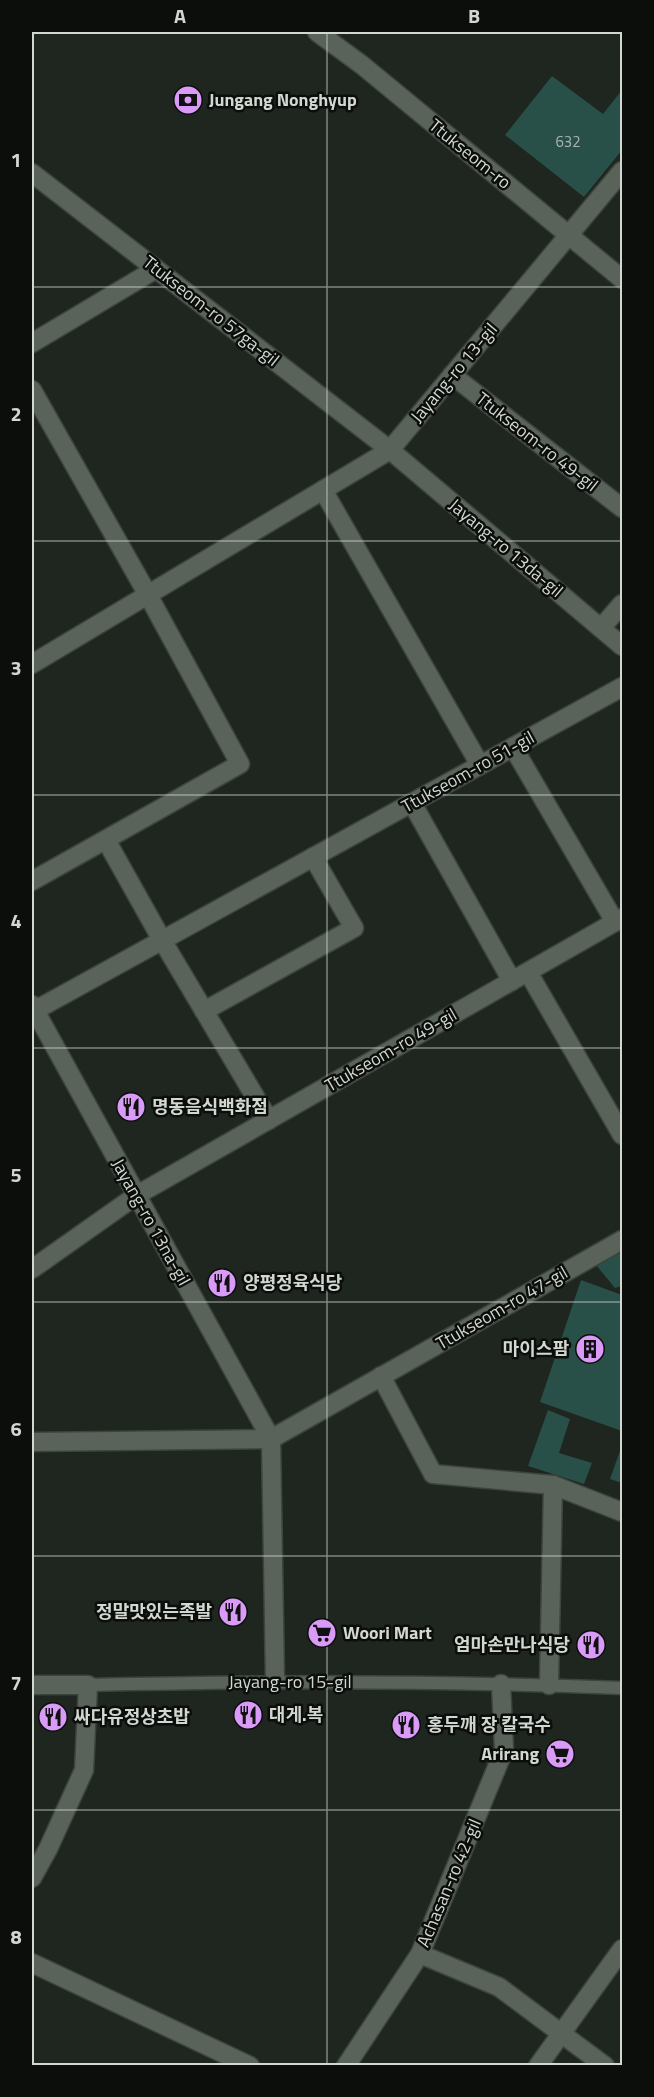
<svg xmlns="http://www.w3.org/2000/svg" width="654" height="2097" font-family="'Titillium Web','Noto Sans KR',sans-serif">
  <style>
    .building { fill: #284f48 }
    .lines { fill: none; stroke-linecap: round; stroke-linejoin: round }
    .lane-casing { stroke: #3d433d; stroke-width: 15 }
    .street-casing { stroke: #3d433d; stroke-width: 21 }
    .secondary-casing { stroke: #3d433d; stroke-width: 21 }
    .lane { stroke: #5a635a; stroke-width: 12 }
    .street { stroke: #5a635a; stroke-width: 18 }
    .secondary { stroke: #5a635a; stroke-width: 18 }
    .grid { fill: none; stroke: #d2d7d2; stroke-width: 1.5; stroke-opacity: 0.55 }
    .labels { text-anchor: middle; stroke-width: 5; stroke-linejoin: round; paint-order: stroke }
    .number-label { font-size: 15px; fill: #a8b5b0 }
    .poi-label { font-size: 18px; font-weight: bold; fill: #d2d7d2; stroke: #0b0e0b; text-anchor: start }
    .street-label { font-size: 18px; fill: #d2d7d2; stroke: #0b0e0b }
    .neatline { fill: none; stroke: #d2d7d2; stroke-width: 2 }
    .grid-label { font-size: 20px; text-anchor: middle; font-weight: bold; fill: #d2d7d2 }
  </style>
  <rect width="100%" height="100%" fill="#1e261f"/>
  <!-- building -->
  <g class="building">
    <polygon points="552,76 603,114 622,90 622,150 584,197 505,135"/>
    <polygon points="622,1250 622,1286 615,1288 596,1265"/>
    <polygon points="581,1280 622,1295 622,1431 540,1402"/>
    <polygon points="548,1410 570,1419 559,1453 592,1463 584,1484 528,1466"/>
    <polygon points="622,1445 622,1483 610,1479"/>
  </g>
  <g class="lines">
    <!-- lane casing -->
    <g class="lane-casing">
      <path id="lane" d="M 88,1685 C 266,1681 444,1681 622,1688"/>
    </g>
    <!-- street casing -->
    <g class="street-casing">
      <g id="street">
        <polyline points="32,173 390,450 622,646"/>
        <polyline points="32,343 156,269"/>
        <polyline points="452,375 622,508"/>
        <polyline points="32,390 148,595 240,764 32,881"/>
        <polyline points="323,490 480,765"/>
        <polyline points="601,628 622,604"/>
        <polyline points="32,664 390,450 622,171"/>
        <polyline points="513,747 615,922"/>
        <polyline points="412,803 512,981"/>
        <polyline points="106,840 162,940 269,1120"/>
        <polyline points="528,972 622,1135"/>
        <polyline points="32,1005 271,1439 275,1681"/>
        <polyline points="204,1011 354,928 313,857"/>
        <polyline points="32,1012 622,687"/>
        <polyline points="32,1269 137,1195 622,918"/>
        <polyline points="381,1376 433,1474 553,1485 622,1512"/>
        <polyline points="32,1442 271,1439 622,1240"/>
        <polyline points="32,1685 88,1685 84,1770 48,1849 32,1878"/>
        <polyline points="549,1685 553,1485"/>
        <polyline points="420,1954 499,1987 605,2066"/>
        <polyline points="32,1963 250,2066"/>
        <polyline points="346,2066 420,1954 504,1750 501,1684"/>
        <polyline points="538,2066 622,1949"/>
      </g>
    </g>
    <!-- secondary casing -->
    <g class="secondary-casing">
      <polyline id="secondary" points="317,32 362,65 622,279"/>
    </g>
    <!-- lane -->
    <use href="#lane" class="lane"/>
    <!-- street -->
    <use href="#street" class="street"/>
    <!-- secondary -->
    <use href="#secondary" class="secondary"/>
  </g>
  <!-- grid -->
  <path class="grid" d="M 327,32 L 327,2066M 32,287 L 622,287M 32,541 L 622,541M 32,795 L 622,795M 32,1048 L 622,1048M 32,1302 L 622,1302M 32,1556 L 622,1556M 32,1810 L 622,1810"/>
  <!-- icons -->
  <defs>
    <g id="bank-disc" transform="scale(1.5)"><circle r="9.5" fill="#da9af7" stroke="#0b0e0b"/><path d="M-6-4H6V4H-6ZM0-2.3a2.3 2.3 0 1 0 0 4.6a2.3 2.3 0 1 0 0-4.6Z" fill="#111"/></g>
    <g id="restaurant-disc" transform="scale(1.5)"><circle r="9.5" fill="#da9af7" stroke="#0b0e0b"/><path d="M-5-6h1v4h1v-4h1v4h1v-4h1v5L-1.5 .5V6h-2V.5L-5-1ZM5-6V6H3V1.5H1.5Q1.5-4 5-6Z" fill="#111"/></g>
    <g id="building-disc" transform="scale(1.5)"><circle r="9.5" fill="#da9af7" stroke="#0b0e0b"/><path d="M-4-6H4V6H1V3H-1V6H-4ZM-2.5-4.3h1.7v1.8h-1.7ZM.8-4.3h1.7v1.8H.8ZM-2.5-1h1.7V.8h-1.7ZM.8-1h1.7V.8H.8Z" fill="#111"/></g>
    <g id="supermarket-disc" transform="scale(1.5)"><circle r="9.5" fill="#da9af7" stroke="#0b0e0b"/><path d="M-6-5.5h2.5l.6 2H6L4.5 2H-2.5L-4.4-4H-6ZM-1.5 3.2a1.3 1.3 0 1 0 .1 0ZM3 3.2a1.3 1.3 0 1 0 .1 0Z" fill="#111"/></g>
  </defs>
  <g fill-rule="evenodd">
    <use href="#bank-disc" x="188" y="100"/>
    <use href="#restaurant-disc" x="131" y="1107"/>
    <use href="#restaurant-disc" x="222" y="1283"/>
    <use href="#building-disc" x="590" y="1349"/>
    <use href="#restaurant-disc" x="233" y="1612"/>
    <use href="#supermarket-disc" x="322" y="1633"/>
    <use href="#restaurant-disc" x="591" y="1645"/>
    <use href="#restaurant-disc" x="248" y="1715"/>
    <use href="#restaurant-disc" x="53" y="1717"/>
    <use href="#restaurant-disc" x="406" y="1725"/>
    <use href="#supermarket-disc" x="560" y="1754"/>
  </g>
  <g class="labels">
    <!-- number labels -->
    <g class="number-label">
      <text x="568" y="147">632</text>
    </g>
    <!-- poi labels -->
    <g class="poi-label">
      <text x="209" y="106">Jungang Nonghyup</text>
      <text x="152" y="1113">명동음식백화점</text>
      <text x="243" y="1289">양평정육식당</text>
      <text x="569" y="1355" text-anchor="end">마이스팜</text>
      <text x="212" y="1618" text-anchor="end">정말맛있는족발</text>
      <text x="343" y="1639">Woori Mart</text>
      <text x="570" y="1651" text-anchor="end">엄마손만나식당</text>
      <text x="269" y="1721">대게.복</text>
      <text x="74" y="1723">싸다유정상초밥</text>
      <text x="427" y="1731">홍두깨 장 칼국수</text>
      <text x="539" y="1760" text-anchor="end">Arirang</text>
    </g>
    <!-- street labels -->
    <g class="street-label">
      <text transform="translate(470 154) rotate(39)" y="6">Ttukseom-ro</text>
      <text transform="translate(211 311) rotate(38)" y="6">Ttukseom-ro 57ga-gil</text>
      <text transform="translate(454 373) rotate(-50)" y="6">Jayang-ro 13-gil</text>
      <text transform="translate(537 442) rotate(38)" y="6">Ttukseom-ro 49-gil</text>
      <text transform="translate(506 548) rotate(40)" y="6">Jayang-ro 13da-gil</text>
      <text transform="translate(468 772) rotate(-29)" y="6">Ttukseom-ro 51-gil</text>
      <text transform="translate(391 1050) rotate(-30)" y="6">Ttukseom-ro 49-gil</text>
      <text transform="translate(151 1222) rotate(61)" y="6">Jayang-ro 13na-gil</text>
      <text transform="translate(502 1308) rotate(-30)" y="6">Ttukseom-ro 47-gil</text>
      <text x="290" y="1688">Jayang-ro 15-gil</text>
      <text transform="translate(449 1883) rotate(-67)" y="6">Achasan-ro 42-gil</text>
    </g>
  </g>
  <!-- border -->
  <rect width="654" height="2097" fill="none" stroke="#0b0e0b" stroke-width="66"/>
  <rect x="33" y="33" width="588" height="2031" class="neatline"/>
  <g class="grid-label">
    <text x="180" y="23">A</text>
    <text x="474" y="23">B</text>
    <text x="16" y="167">1</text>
    <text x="16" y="421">2</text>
    <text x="16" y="675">3</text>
    <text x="16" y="928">4</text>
    <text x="16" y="1182">5</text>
    <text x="16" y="1436">6</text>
    <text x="16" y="1690">7</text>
    <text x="16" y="1944">8</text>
  </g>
</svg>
